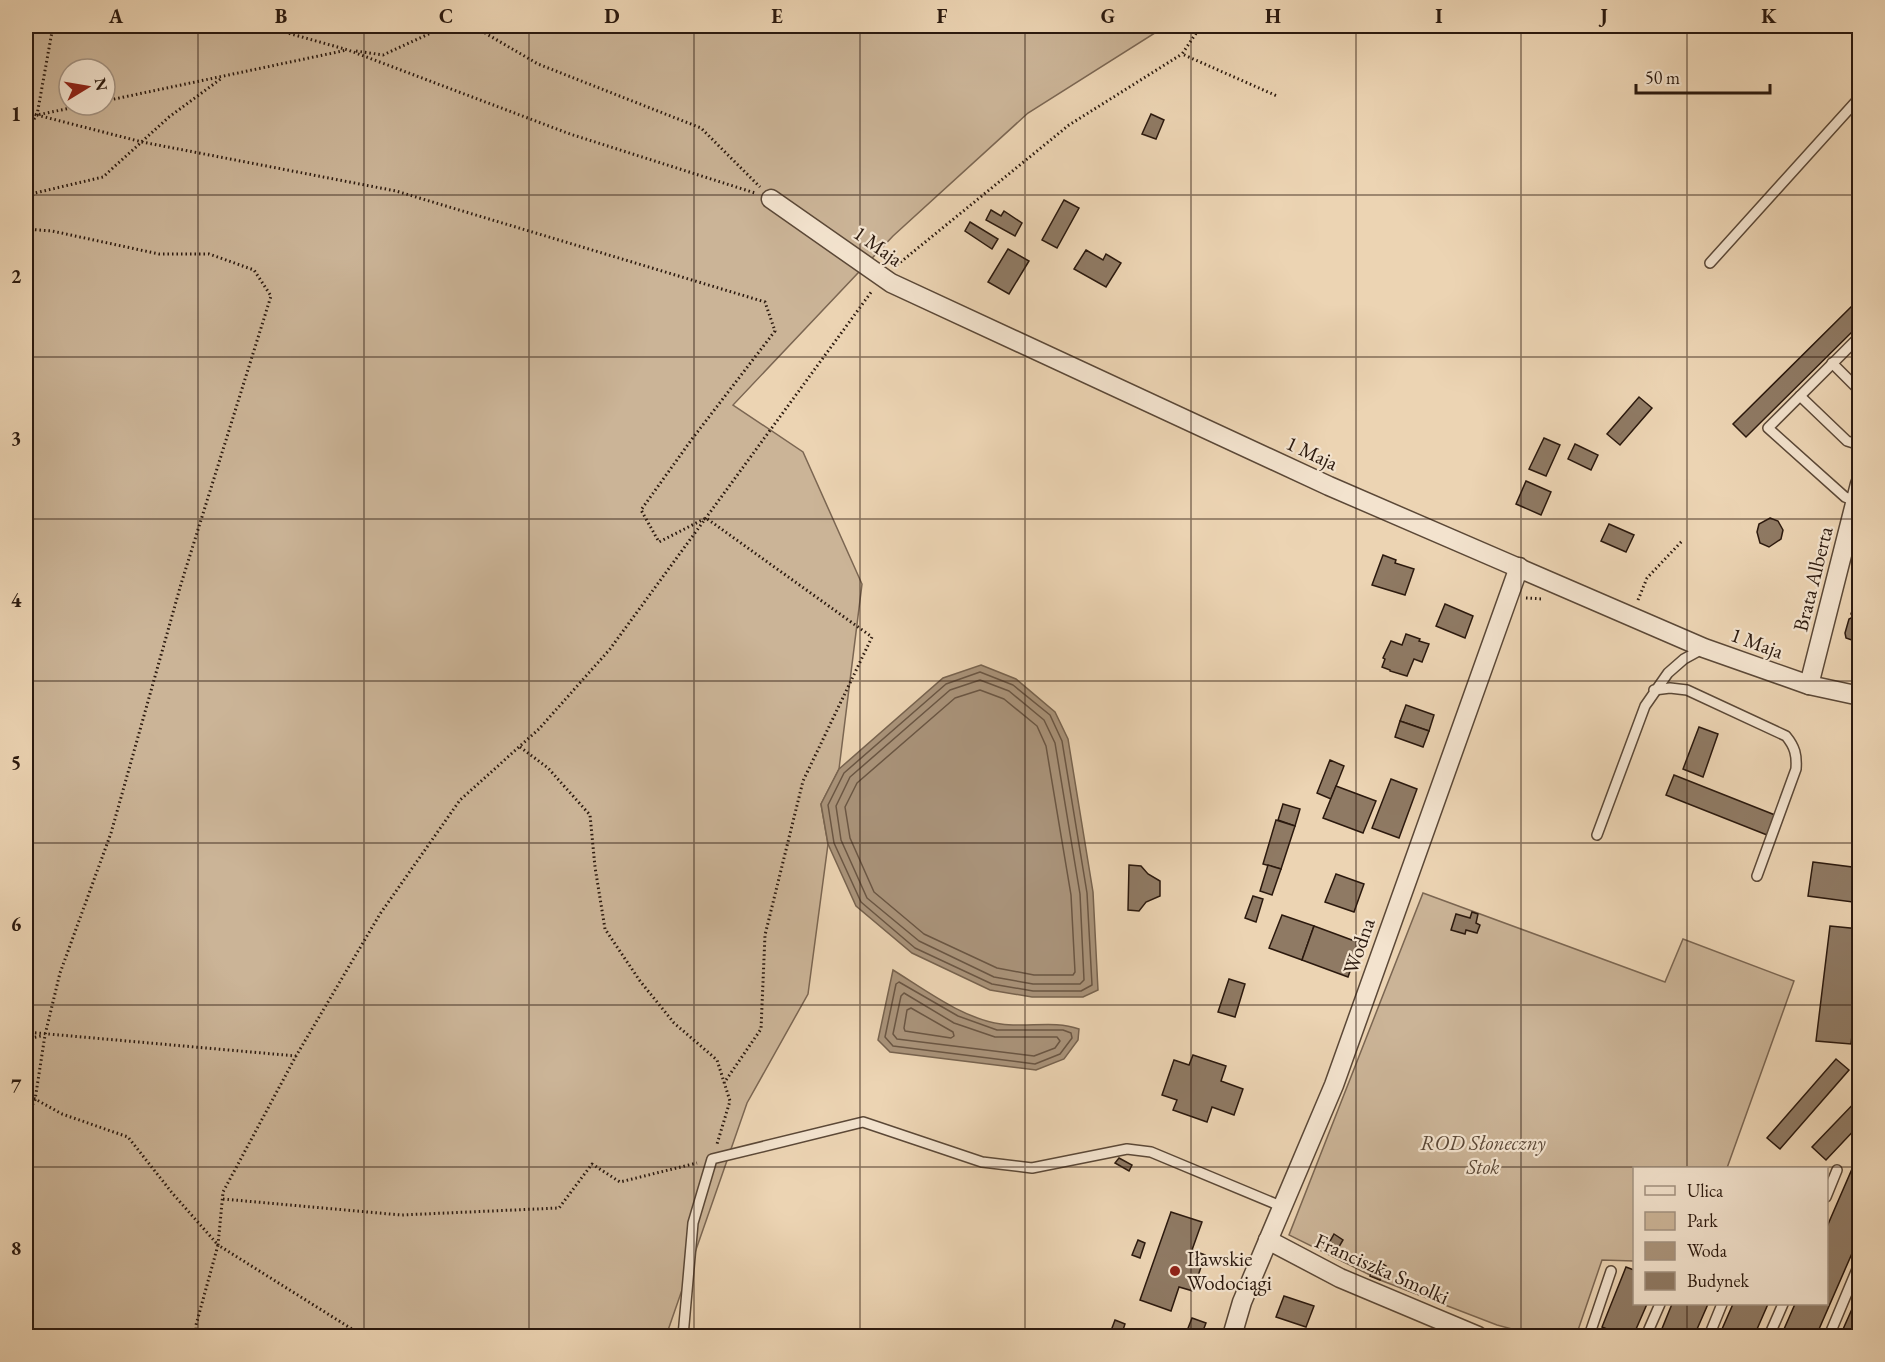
<svg xmlns="http://www.w3.org/2000/svg" width="1885" height="1362" font-family="'EB Garamond',serif">
  <style>
    .green { fill: #cbb497; stroke: #7b6652; stroke-width: 1.5; fill-rule: evenodd }
    .water { fill: #aa947b; stroke: #77634f; stroke-width: 1.5 }
    .lines { fill: none; stroke-linecap: round; stroke-linejoin: round }
    .shore { stroke: #6a5644; stroke-width: 1.5 }
    .building { fill: #8f7a64; stroke: #2b190e; stroke-width: 1.5 }
    .service-casing { stroke: #5b4837; stroke-width: 12 }
    .minor-casing { stroke: #5b4837; stroke-width: 21 }
    .path { stroke: #2b190e; stroke-width: 3; stroke-dasharray: 1.5 3; stroke-linecap: butt }
    .service { stroke: #f3e3ce; stroke-width: 9 }
    .minor { stroke: #f3e3ce; stroke-width: 18 }
    .grid { fill: none; stroke: #2b190e; stroke-width: 1.5; stroke-opacity: 0.55 }
    .poi-dot { fill: #8f2418; stroke: #f3e3ce; stroke-width: 2 }
    .labels { text-anchor: middle; stroke-width: 4.5; stroke-linejoin: round; paint-order: stroke }
    .street-label { font-size: 21px; fill: #2b190e; stroke: #f3e3ce }
    .park-label { font-size: 21px; font-style: italic; fill: #5b4837; stroke: #f3e3ce }
    .poi-label { font-size: 21px; fill: #2b190e; stroke: #f3e3ce; text-anchor: start }
    .neatline { fill: none; stroke: #2b190e; stroke-width: 2 }
    .grid-label { font-size: 20px; text-anchor: middle; font-weight: bold; fill: #2b190e }
  </style>
  <rect width="100%" height="100%" fill="#ecd4b3"/>
  <filter id="stains"><feTurbulence type="fractalNoise" baseFrequency=".00333" numOctaves="4"/><feColorMatrix values="0 0 0 0 .2 0 0 0 0 .09 0 0 0 0 .02 0 0 0 .5 -.17"/></filter>
  <radialGradient id="worn" r=".72"><stop offset=".6" stop-color="#630" stop-opacity="0"/><stop offset="1" stop-color="#630" stop-opacity=".3"/></radialGradient>
  <!-- green -->
  <g class="green">
    <path d="M 26,26 L 1166,26 L 1028,113 L 893,236 L 733,405 L 803,452 L 862,584 L 839,769 L 821,804 L 828,844 L 808,994 L 747,1103 L 666,1336 L 26,1336 ZM 69,69 L 105,69 L 105,105 L 69,105 Z"/>
    <polygon points="1423,893 1665,982 1683,939 1794,981 1727,1168 1634,1168 1634,1261 1602,1260 1576,1336 1538,1336 1497,1325 1380,1280 1289,1235"/>
  </g>
  <!-- water -->
  <g class="water">
    <polygon points="981,665 1016,679 1055,712 1068,739 1093,892 1098,990 1083,997 1032,997 990,990 912,953 856,906 828,844 821,804 839,769 943,678"/>
    <path d="M 893,970 C 924,989 963,1019 1001,1024 C 1027,1028 1054,1020 1079,1029 L 1078,1040 L 1064,1059 L 1036,1070 L 890,1052 L 878,1040 Z"/>
  </g>
  <g class="lines">
    <!-- shore -->
    <g class="shore">
      <polygon points="980,672 1013,685 1050,715 1062,741 1087,893 1092,985 1081,991 1033,991 992,984 915,948 861,902 834,843 828,805 844,773 946,684"/>
      <polygon points="980,680 1009,691 1044,720 1055,743 1080,894 1084,980 1080,984 1033,984 994,977 919,941 867,898 841,840 836,806 850,777 950,690"/>
      <polygon points="980,690 1004,699 1037,726 1046,746 1071,895 1075,972 1073,975 1034,975 997,968 924,934 874,892 850,838 845,807 857,783 955,698"/>
      <polygon points="899,982 958,1016 997,1030 1063,1030 1071,1033 1072,1038 1060,1054 1035,1064 893,1046 885,1037 896,984"/>
      <polygon points="904,993 954,1023 995,1037 1057,1037 1060,1041 1055,1048 1034,1056 897,1039 893,1034 901,996"/>
      <polygon points="911,1008 953,1032 954,1036 951,1038 905,1031 904,1028 907,1010"/>
    </g>
  </g>
  <!-- building -->
  <g class="building">
    <polygon points="1151,114 1164,120 1156,139 1142,134"/>
    <polygon points="1064,200 1079,208 1057,248 1042,240"/>
    <polygon points="991,210 1001,216 1004,211 1022,223 1015,236 986,220"/>
    <polygon points="970,222 998,239 992,249 965,231"/>
    <polygon points="1008,249 1029,261 1009,294 988,282"/>
    <polygon points="1086,250 1103,260 1106,254 1121,263 1106,287 1074,269"/>
    <polygon points="1860,298 1860,324 1746,437 1733,424"/>
    <polygon points="1639,397 1652,408 1620,445 1607,434"/>
    <polygon points="1544,438 1560,445 1546,476 1529,469"/>
    <polygon points="1575,444 1598,455 1591,470 1568,459"/>
    <polygon points="1526,481 1551,492 1541,515 1516,504"/>
    <polygon points="1770,518 1778,521 1783,530 1781,539 1769,547 1760,543 1757,532 1759,524"/>
    <polygon points="1609,524 1634,535 1626,552 1601,541"/>
    <polygon points="1383,555 1396,560 1395,563 1414,569 1405,595 1372,585"/>
    <polygon points="1860,589 1860,620 1853,617 1851,614"/>
    <polygon points="1445,604 1473,616 1465,638 1436,626"/>
    <polygon points="1853,617 1860,620 1860,643 1846,638 1845,633 1849,619"/>
    <polygon points="1406,634 1420,639 1419,641 1429,644 1422,662 1414,659 1407,676 1390,671 1390,670 1382,667 1385,659 1383,658 1391,641 1402,645"/>
    <polygon points="1406,705 1434,715 1429,731 1400,721"/>
    <polygon points="1400,721 1429,731 1423,747 1395,737"/>
    <polygon points="1699,727 1718,734 1703,777 1683,769"/>
    <polygon points="1330,760 1344,766 1331,799 1317,793"/>
    <polygon points="1674,775 1775,815 1767,835 1666,795"/>
    <polygon points="1391,779 1417,789 1399,838 1372,828"/>
    <polygon points="1336,786 1376,801 1363,833 1323,818"/>
    <polygon points="1283,804 1300,809 1295,826 1278,820"/>
    <polygon points="1276,820 1295,826 1281,869 1263,864"/>
    <polygon points="1813,862 1860,868 1860,903 1808,896"/>
    <polygon points="1129,865 1141,866 1148,874 1160,881 1160,896 1146,902 1139,911 1128,910"/>
    <polygon points="1268,865 1281,869 1272,895 1260,891"/>
    <polygon points="1336,874 1364,884 1354,912 1325,902"/>
    <polygon points="1253,896 1263,899 1256,922 1245,918"/>
    <polygon points="1472,912 1478,914 1476,923 1480,925 1477,933 1466,930 1465,934 1451,930 1456,914 1470,918"/>
    <polygon points="1282,915 1314,926 1302,960 1269,948"/>
    <polygon points="1314,926 1360,943 1348,977 1302,960"/>
    <polygon points="1830,926 1860,929 1860,970 1851,1044 1816,1041"/>
    <polygon points="1229,979 1245,984 1235,1017 1218,1012"/>
    <polygon points="1193,1055 1226,1066 1221,1081 1243,1089 1234,1115 1212,1107 1207,1122 1173,1110 1177,1100 1162,1095 1174,1060 1189,1065"/>
    <polygon points="1836,1059 1849,1070 1780,1149 1767,1138"/>
    <polygon points="1860,1097 1860,1124 1826,1160 1812,1147"/>
    <polygon points="1119,1158 1132,1165 1129,1171 1115,1163"/>
    <polygon points="1852,1169 1860,1172 1860,1235 1816,1336 1781,1336 1795,1304 1826,1304 1826,1229"/>
    <polygon points="1171,1212 1202,1222 1192,1250 1205,1255 1193,1291 1179,1287 1171,1311 1140,1300"/>
    <polygon points="1334,1234 1343,1240 1336,1252 1324,1244 1325,1241 1329,1243"/>
    <polygon points="1138,1240 1145,1243 1140,1258 1132,1255"/>
    <polygon points="1383,1264 1386,1266 1380,1280 1370,1276 1372,1270 1378,1273"/>
    <polygon points="1626,1267 1634,1270 1634,1304 1647,1304 1633,1336 1624,1336 1602,1327"/>
    <polygon points="1860,1291 1860,1336 1840,1336"/>
    <polygon points="1284,1296 1314,1306 1306,1327 1276,1317"/>
    <polygon points="1672,1304 1708,1304 1694,1336 1659,1336"/>
    <polygon points="1733,1304 1768,1304 1754,1336 1719,1336"/>
    <polygon points="1192,1318 1206,1323 1201,1336 1185,1336"/>
    <polygon points="1115,1320 1125,1324 1121,1336 1109,1336"/>
  </g>
  <g class="lines">
    <!-- service casing -->
    <g class="service-casing">
      <g id="service">
        <polyline points="1710,263 1860,97"/>
        <polyline points="1832,363 1860,391"/>
        <polyline points="1800,396 1847,441 1860,445"/>
        <polyline points="1855,501 1845,497 1768,428 1860,336"/>
        <path d="M 1654,690 L 1670,688 L 1687,690 L 1786,736 C 1795,747 1797,755 1796,769 L 1757,876"/>
        <polyline points="1597,835 1645,706 1668,673 1684,659 1704,648"/>
        <polyline points="1826,1197 1837,1170"/>
        <polyline points="683,1336 693,1223 712,1159 863,1122 982,1162 1032,1168 1127,1149 1151,1152 1283,1207"/>
        <polyline points="1589,1336 1611,1271"/>
        <polyline points="1646,1336 1660,1304"/>
        <polyline points="1709,1336 1722,1304"/>
        <polyline points="1769,1336 1783,1304"/>
        <polyline points="1829,1336 1860,1262"/>
      </g>
    </g>
    <!-- minor casing -->
    <g class="minor-casing">
      <g id="minor">
        <polyline points="771,199 891,283 1329,486 1704,648 1809,685 1860,696"/>
        <polyline points="1809,685 1860,484"/>
        <polyline points="1268,1240 1340,1278 1478,1336"/>
        <polyline points="1232,1336 1242,1302 1334,1085 1519,567"/>
      </g>
    </g>
    <!-- path -->
    <g class="path">
      <polyline points="263,26 348,50 570,134 755,193"/>
      <polyline points="473,26 538,64 701,128 760,187"/>
      <polyline points="1201,26 1182,54 1277,96"/>
      <polyline points="356,51 383,55 446,26"/>
      <polyline points="105,101 347,50"/>
      <polyline points="26,112 37,115 85,105"/>
      <polyline points="37,115 142,142 396,191 765,302 775,331 692,439 641,510 659,542 706,518 872,637 803,781 765,935 761,1029 724,1083"/>
      <polyline points="26,130 37,115 53,26"/>
      <polyline points="26,202 35,193 103,177 169,117 222,78"/>
      <polyline points="26,229 52,231 159,254 209,254 254,270 271,296 181,584 111,833 60,973 45,1035 35,1100 26,1117"/>
      <polyline points="897,265 1069,125 1182,54"/>
      <polyline points="1526,598 1543,599"/>
      <polyline points="1638,600 1647,578 1683,540"/>
      <polyline points="520,747 548,768 590,815 595,867 605,929 640,981 674,1023 717,1060 730,1101 717,1144"/>
      <polyline points="26,1032 296,1056"/>
      <polyline points="26,1039 41,1036"/>
      <polyline points="26,1094 62,1114 128,1137 173,1194 218,1245 196,1325 196,1336"/>
      <polyline points="223,1199 401,1215 559,1208 592,1164 620,1182 697,1163"/>
      <polyline points="363,1336 218,1245 223,1192 296,1056 380,914 460,800 539,729 610,649 872,291"/>
    </g>
    <!-- service -->
    <use href="#service" class="service"/>
    <!-- minor -->
    <use href="#minor" class="minor"/>
  </g>
  <!-- grid -->
  <path class="grid" d="M 198,26 L 198,1336M 364,26 L 364,1336M 529,26 L 529,1336M 694,26 L 694,1336M 860,26 L 860,1336M 1025,26 L 1025,1336M 1191,26 L 1191,1336M 1356,26 L 1356,1336M 1521,26 L 1521,1336M 1687,26 L 1687,1168M 26,195 L 1860,195M 26,357 L 1860,357M 26,519 L 1860,519M 26,681 L 1860,681M 26,843 L 1860,843M 26,1005 L 1860,1005M 26,1167 L 1860,1167M 1687,1304 L 1687,1336"/>
  <!-- markers -->
  <circle class="poi-dot" cx="1175" cy="1271" r="6"/>
  <g class="labels">
    <!-- street labels -->
    <g class="street-label">
      <text transform="translate(878 246) rotate(35)" y="7">1 Maja</text>
      <text transform="translate(1312 453) rotate(25)" y="7">1 Maja</text>
      <text transform="translate(1813 579) rotate(-76)" y="7">Brata Alberta</text>
      <text transform="translate(1757 643) rotate(20)" y="7">1 Maja</text>
      <text transform="translate(1359 946) rotate(-71)" y="7">Wodna</text>
      <text transform="translate(1382 1269) rotate(24)" y="7">Franciszka Smolki</text>
    </g>
    <!-- park labels -->
    <g class="park-label">
      <text x="1483" y="1150">ROD Słoneczny<tspan x="1483" dy="24">Stok</tspan></text>
    </g>
    <!-- poi labels -->
    <g class="poi-label">
      <text x="1187" y="1266">Iławskie<tspan x="1187" dy="24">Wodociągi</tspan></text>
    </g>
  </g>
  <!-- margin -->
  <rect width="1885" height="1362" fill="none" stroke="#ecd4b3" stroke-width="66"/>
  <!-- legend -->
  <rect x="1633" y="1167" width="195" height="138" fill="#f3e3ce" stroke="#a39281" stroke-width="1.5"/>
  <rect x="1645" y="1186" width="30" height="9" fill="#f3e3ce" stroke="#a39281" stroke-width="1.5"/>
  <text x="1687" y="1197" font-size="18" fill="#2b190e">Ulica</text>
  <rect x="1645" y="1212" width="30" height="18" fill="#cbb497" stroke="#a39281" stroke-width="1.5"/>
  <text x="1687" y="1227" font-size="18" fill="#2b190e">Park</text>
  <rect x="1645" y="1242" width="30" height="18" fill="#aa947b" stroke="#a39281" stroke-width="1.5"/>
  <text x="1687" y="1257" font-size="18" fill="#2b190e">Woda</text>
  <rect x="1645" y="1272" width="30" height="18" fill="#8f7a64" stroke="#a39281" stroke-width="1.5"/>
  <text x="1687" y="1287" font-size="18" fill="#2b190e">Budynek</text>
  <!-- north arrow -->
  <g transform="translate(87 87) rotate(79)"><circle r="28" fill="#f3e3ce" stroke="#a39281" stroke-width="1.5"/>
  <path d="M0-4.5L10 22L0 15L-10 22Z" fill="#8f2418"/>
  <text y="-9" font-size="16" font-weight="bold" text-anchor="middle" fill="#2b190e">N</text>
  </g>
  <!-- scale -->
  <path d="M1636 84v9h134v-9" fill="none" stroke="#2b190e" stroke-width="3"/>
  <text x="1645" y="84" font-size="18" fill="#2b190e" stroke="#f3e3ce" stroke-width="4.5" paint-order="stroke">50 m</text>
  <rect x="33" y="33" width="1819" height="1296" class="neatline"/>
  <g class="grid-label">
    <text x="116" y="23">A</text>
    <text x="281" y="23">B</text>
    <text x="446" y="23">C</text>
    <text x="612" y="23">D</text>
    <text x="777" y="23">E</text>
    <text x="942" y="23">F</text>
    <text x="1108" y="23">G</text>
    <text x="1273" y="23">H</text>
    <text x="1439" y="23">I</text>
    <text x="1604" y="23">J</text>
    <text x="1769" y="23">K</text>
    <text x="16" y="121">1</text>
    <text x="16" y="283">2</text>
    <text x="16" y="445">3</text>
    <text x="16" y="607">4</text>
    <text x="16" y="769">5</text>
    <text x="16" y="931">6</text>
    <text x="16" y="1093">7</text>
    <text x="16" y="1255">8</text>
  </g>
  <rect width="100%" height="100%" filter="url(#stains)"/>
  <rect width="100%" height="100%" fill="url(#worn)"/>
</svg>
